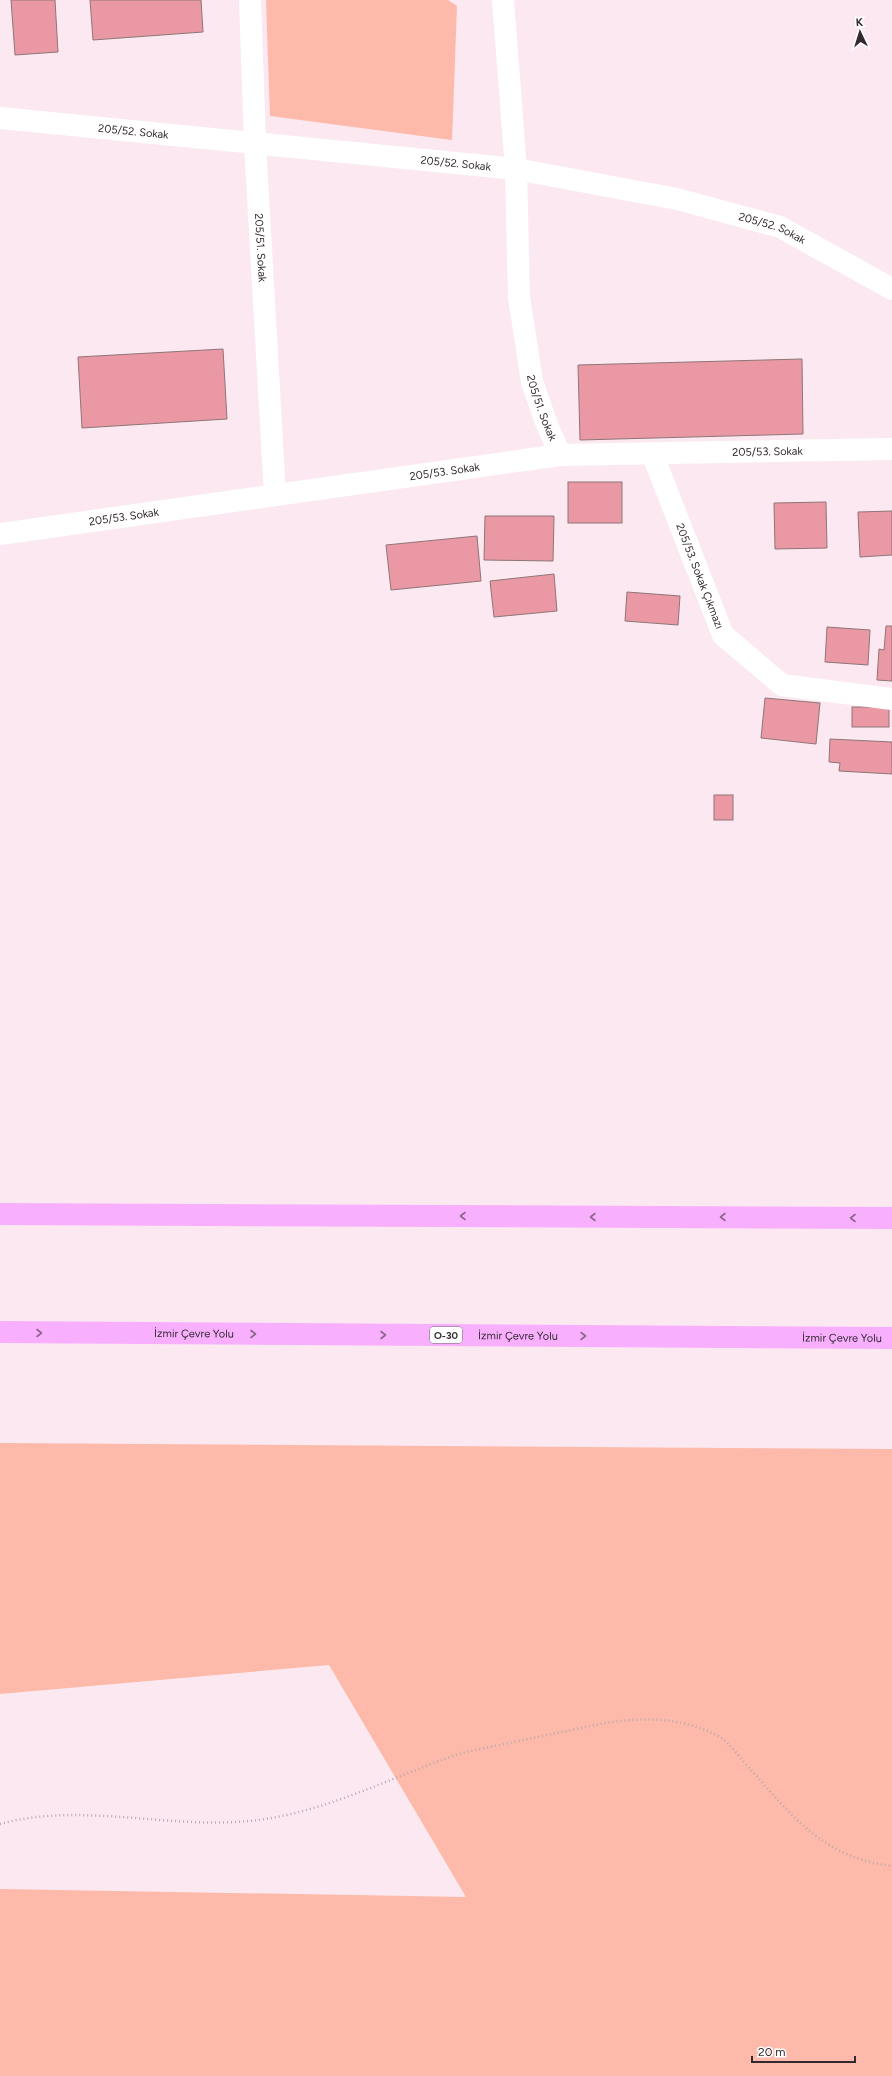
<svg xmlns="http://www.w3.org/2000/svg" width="892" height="2076" font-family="Figtree,sans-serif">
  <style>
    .green { fill: #fdb9a9 }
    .building { fill: #ea99a4; stroke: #8e7578 }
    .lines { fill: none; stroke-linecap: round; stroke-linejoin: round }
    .path { stroke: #b9a9b0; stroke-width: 2.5; stroke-dasharray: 1 3; stroke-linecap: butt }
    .minor { stroke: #fff; stroke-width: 22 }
    .highway { stroke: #f8affd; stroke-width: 22 }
    .oneway { stroke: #8c668c }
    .labels { text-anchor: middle; stroke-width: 3; stroke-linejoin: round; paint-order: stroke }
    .shield { fill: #fff; stroke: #706a6d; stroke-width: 1 }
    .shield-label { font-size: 10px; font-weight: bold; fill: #332a2f }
    .street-label { font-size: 11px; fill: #332a2f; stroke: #fff }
  </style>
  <rect width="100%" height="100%" fill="#fce8f1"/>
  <!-- green -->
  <g class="green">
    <polygon points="266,0 448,0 457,6 452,140 270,116"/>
    <polygon points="0,1443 892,1449 892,2076 0,2076 0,1889 466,1897 329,1665 0,1694"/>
  </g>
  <!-- building -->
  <g class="building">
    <polygon points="11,0 55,0 58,52 15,55"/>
    <polygon points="90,0 201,0 203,32 93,40"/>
    <polygon points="223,349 227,419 82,428 78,357"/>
    <polygon points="802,359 803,434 580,440 578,365"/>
    <rect x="568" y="482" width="54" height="41"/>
    <polygon points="826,502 827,548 775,549 774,503"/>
    <polygon points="892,511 892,555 860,557 858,512"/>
    <polygon points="485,516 554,516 553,561 484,560"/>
    <polygon points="477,536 481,581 391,590 386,545"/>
    <polygon points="554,574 557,611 494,617 490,581"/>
    <polygon points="627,592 680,596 678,625 625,621"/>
    <polygon points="886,626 892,626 892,681 877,680 879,649 884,650"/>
    <polygon points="827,627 870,630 868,665 825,662"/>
    <polygon points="765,698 820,703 816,744 761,738"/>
    <rect x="852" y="707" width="37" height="20"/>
    <polygon points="830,739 892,742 892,774 839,771 840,763 829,762"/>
    <rect x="714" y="795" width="19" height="25"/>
  </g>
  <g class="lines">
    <!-- path -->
    <path class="path" d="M 0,1824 C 84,1801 172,1831 258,1820 C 328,1811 389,1778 456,1755 C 471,1750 488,1748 504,1744 C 538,1737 571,1730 605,1723 C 644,1717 684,1717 720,1737 C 730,1743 742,1761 751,1770 C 793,1817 824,1858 892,1866"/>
    <!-- minor -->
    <g class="minor">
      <path id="s1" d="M 250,0 L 255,144 L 275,495"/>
      <path id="s2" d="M 503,0 L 516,169 L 519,297 L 532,382 L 546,422 L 560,455"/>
      <path id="s3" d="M 0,118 L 516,169 L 677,199 L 780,227 L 892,289"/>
      <path id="s4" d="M 652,453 L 723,635 L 782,685 L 892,699"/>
      <path id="s5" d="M 0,534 L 560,455 L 892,449"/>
    </g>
    <!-- highway -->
    <g class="highway">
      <polyline points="0,1214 892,1218"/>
      <path id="s6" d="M 0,1332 L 892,1338"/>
    </g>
  </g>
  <!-- one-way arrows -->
  <defs><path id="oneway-chevron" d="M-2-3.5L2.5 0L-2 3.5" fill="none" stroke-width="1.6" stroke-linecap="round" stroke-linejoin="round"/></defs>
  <g class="oneway">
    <use href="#oneway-chevron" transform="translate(463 1216) rotate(-180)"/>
    <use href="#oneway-chevron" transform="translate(593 1217) rotate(-180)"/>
    <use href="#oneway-chevron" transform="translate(723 1217) rotate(-180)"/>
    <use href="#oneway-chevron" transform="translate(853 1218) rotate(-180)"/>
    <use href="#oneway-chevron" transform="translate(39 1333)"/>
    <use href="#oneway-chevron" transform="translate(253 1334)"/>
    <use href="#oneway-chevron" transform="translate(383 1335)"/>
    <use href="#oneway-chevron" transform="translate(583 1336)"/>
  </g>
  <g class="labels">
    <!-- shield labels -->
    <rect class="shield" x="430" y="1327" width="32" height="16" rx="3"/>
    <g class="shield-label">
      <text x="446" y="1339">O-30</text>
    </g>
    <!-- street labels -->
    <g class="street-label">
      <text dy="4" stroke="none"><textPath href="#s3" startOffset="134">205/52. Sokak</textPath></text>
      <text dy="4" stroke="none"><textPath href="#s3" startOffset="458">205/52. Sokak</textPath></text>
      <text dy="4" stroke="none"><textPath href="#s3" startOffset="782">205/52. Sokak</textPath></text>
      <text dy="4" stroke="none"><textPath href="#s1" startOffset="248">205/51. Sokak</textPath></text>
      <text dy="4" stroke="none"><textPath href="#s2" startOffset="411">205/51. Sokak</textPath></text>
      <text dy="4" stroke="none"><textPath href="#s5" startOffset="773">205/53. Sokak</textPath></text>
      <text dy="4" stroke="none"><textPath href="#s5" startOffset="449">205/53. Sokak</textPath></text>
      <text dy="4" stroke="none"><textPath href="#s5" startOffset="125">205/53. Sokak</textPath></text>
      <text dy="4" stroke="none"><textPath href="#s4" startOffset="132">205/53. Sokak Çıkmazı</textPath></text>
      <text dy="4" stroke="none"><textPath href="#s6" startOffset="194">İzmir Çevre Yolu</textPath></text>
      <text dy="4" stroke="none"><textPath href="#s6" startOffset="518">İzmir Çevre Yolu</textPath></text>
      <text dy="4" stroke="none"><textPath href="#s6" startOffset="842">İzmir Çevre Yolu</textPath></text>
    </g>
  </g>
  <!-- north arrow -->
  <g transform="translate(860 32) rotate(356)" stroke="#ffffff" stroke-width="3" paint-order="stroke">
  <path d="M0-3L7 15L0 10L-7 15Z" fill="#332a2f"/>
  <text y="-6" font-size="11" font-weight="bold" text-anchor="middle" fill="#332a2f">K</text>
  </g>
  <!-- scale -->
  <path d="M752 2056v6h103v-6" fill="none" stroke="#332a2f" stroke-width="2"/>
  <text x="758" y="2056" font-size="12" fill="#332a2f" stroke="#ffffff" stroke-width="3" paint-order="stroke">20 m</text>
</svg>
